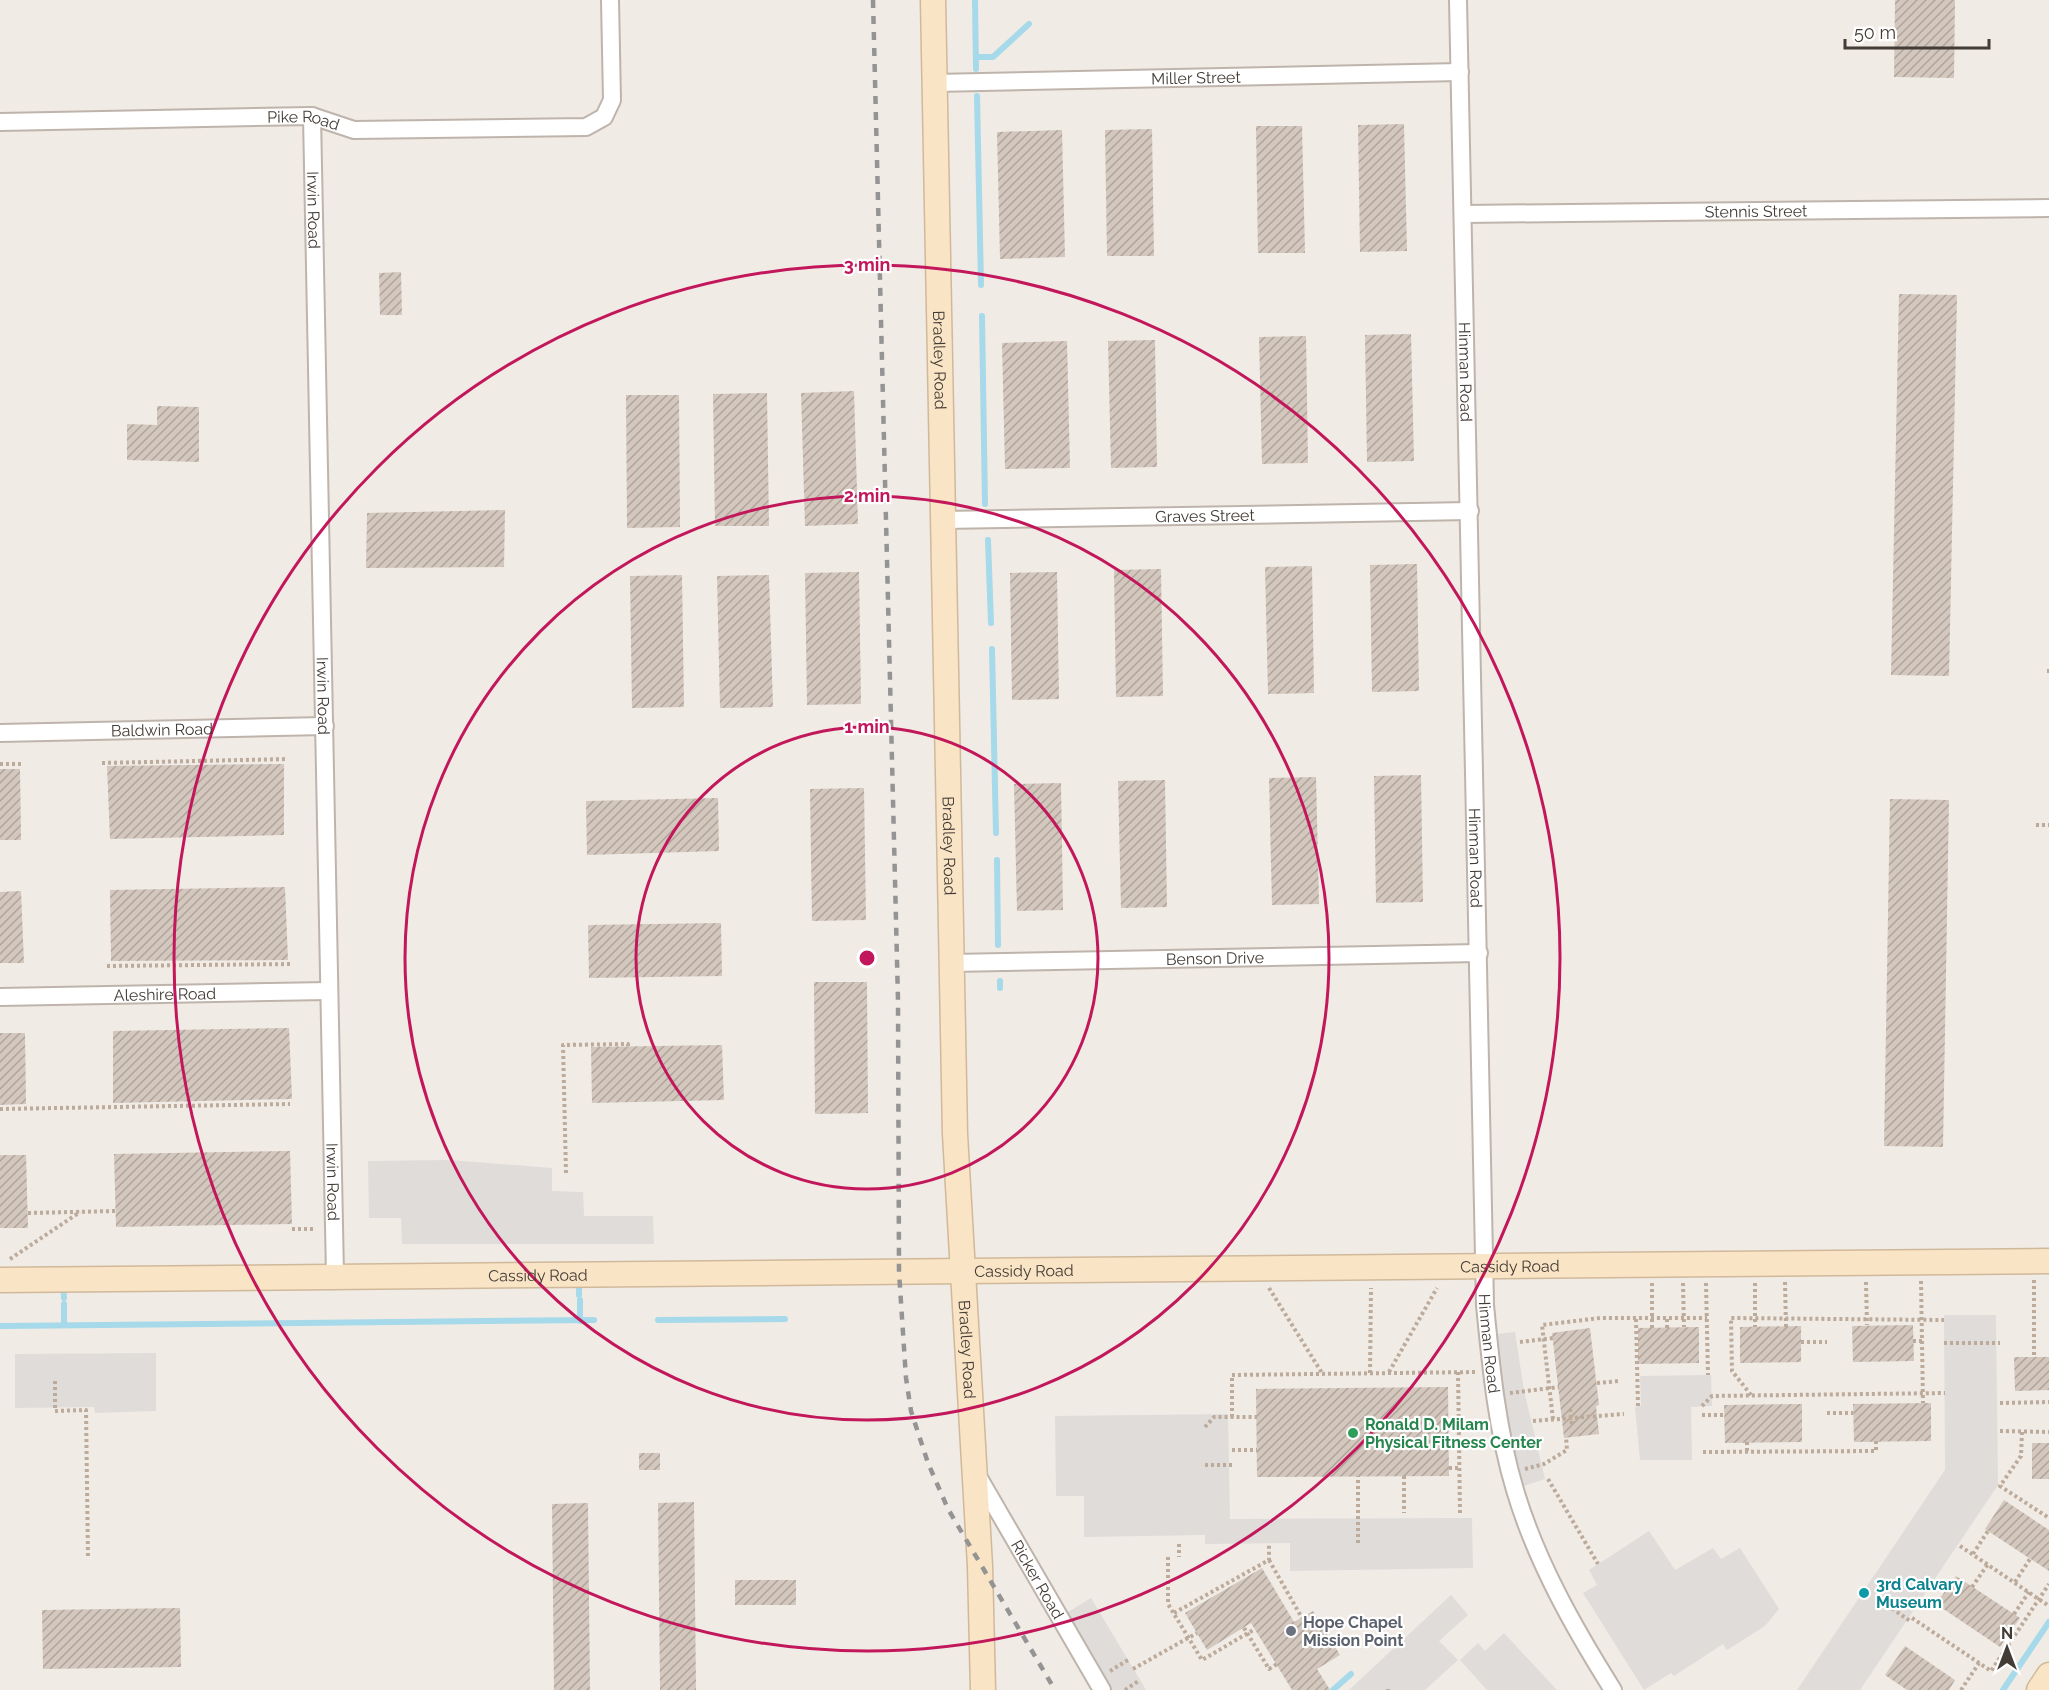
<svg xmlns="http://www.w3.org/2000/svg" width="2049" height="1690" font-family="Raleway,sans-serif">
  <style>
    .parking { fill: #dfdcda }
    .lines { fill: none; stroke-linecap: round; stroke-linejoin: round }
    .stream { stroke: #a6d9e9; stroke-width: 6 }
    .building { fill: url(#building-hatch) }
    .street-casing { stroke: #beb4ab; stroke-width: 20 }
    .secondary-casing { stroke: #d0b99b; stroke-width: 27 }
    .path { stroke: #bcab9b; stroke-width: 4; stroke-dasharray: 3 3; stroke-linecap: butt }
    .street { stroke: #fff; stroke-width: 16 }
    .secondary { stroke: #f9e4c6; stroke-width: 24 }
    .rail { stroke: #949494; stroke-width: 4.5; stroke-dasharray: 8 8; stroke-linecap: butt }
    .ring { fill: none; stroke: #c2185b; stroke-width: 3 }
    .leisure-dot { fill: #2e9e5b; stroke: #fff; stroke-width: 2 }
    .culture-dot { fill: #0f9aa8; stroke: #fff; stroke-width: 2 }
    .worship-dot { fill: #6b7280; stroke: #fff; stroke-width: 2 }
    .labels { text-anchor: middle; stroke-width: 4.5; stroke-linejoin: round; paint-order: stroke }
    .street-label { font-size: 16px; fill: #433b35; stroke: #fff }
    .leisure-label { font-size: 16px; font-weight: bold; fill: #27864d; stroke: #fff; text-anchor: start }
    .culture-label { font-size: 16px; font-weight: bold; fill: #0d838f; stroke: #fff; text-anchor: start }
    .worship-label { font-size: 16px; font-weight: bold; fill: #5b616d; stroke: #fff; text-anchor: start }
    .centre { fill: #c2185b; stroke: #fff; stroke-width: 3 }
    .ring-label { font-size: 18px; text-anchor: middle; font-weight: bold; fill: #c2185b; stroke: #fff; stroke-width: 4.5; stroke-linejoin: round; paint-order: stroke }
  </style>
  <defs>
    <pattern id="building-hatch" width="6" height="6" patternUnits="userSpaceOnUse" patternTransform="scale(1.5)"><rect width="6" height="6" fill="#d4c8be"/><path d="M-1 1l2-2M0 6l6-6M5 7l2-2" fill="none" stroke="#aea49b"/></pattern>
  </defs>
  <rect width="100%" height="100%" fill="#f1ebe5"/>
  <!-- parking -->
  <g class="parking">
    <polygon points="450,1160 552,1168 552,1191 583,1192 584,1216 653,1216 654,1244 402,1244 401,1218 369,1218 368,1161"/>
    <polygon points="1944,1315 1996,1315 1998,1485 1860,1690 1797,1690 1945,1470"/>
    <polygon points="1515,1332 1524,1391 1545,1479 1515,1489 1488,1335"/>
    <polygon points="156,1353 156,1411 95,1413 94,1407 15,1408 15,1354"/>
    <polygon points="1711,1375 1712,1406 1691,1407 1692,1460 1640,1460 1635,1407 1641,1406 1640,1376"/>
    <polygon points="1228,1414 1230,1519 1472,1518 1473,1568 1290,1571 1290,1543 1205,1544 1205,1535 1084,1537 1084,1496 1056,1496 1055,1416"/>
    <polygon points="1649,1531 1675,1570 1713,1548 1721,1559 1740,1548 1779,1609 1765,1626 1727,1650 1723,1644 1674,1676 1671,1673 1644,1690 1583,1593 1597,1585 1589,1570"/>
    <polygon points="1451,1595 1468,1615 1439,1641 1458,1660 1425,1690 1349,1690"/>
    <polygon points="1091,1598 1146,1690 1104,1690 1060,1617"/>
    <polygon points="1504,1633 1557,1690 1487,1690 1460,1660 1478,1643 1485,1651"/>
  </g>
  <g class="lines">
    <!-- stream -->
    <g class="stream">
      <polyline points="975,0 976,69"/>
      <polyline points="976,57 993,57 1029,24"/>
      <polyline points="977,96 981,285"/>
      <polyline points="982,316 985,504"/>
      <polyline points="988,540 991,623"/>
      <polyline points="992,649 996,833"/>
      <polyline points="997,860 998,945"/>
      <polyline points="1000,981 1000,988"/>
      <polyline points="579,1281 579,1295"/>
      <polyline points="63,1283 64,1298"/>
      <polyline points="580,1300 580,1321"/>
      <polyline points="64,1304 64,1325"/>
      <polyline points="658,1320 785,1319"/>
      <polyline points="1,1326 594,1320"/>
      <polyline points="1333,1690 1351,1674"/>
      <polyline points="2003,1690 2049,1622"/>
    </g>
  </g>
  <!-- building -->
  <g class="building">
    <polygon points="1895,0 1955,0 1954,78 1894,77"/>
    <polygon points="1404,124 1407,251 1360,252 1358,125"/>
    <polygon points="1256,126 1302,126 1305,253 1258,253"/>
    <polygon points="1152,129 1154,256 1107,256 1105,130"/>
    <polygon points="1062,130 1065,257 1000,259 997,132"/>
    <polygon points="401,272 402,315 380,315 379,273"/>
    <polygon points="1899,294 1957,295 1949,676 1891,675"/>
    <polygon points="1411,334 1414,461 1367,462 1365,335"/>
    <polygon points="1306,336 1308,463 1262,464 1259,337"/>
    <polygon points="1155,340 1157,467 1111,468 1108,341"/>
    <polygon points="1067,341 1070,468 1005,469 1002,343"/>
    <polygon points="854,391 858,524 805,526 801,393"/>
    <polygon points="767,393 769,526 715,526 713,394"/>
    <polygon points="626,395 679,395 680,527 627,528"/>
    <polygon points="157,406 199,407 199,462 127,460 127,424 157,425"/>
    <polygon points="505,510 504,567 366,568 367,513"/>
    <polygon points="1417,564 1419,691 1372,692 1370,565"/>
    <polygon points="1312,566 1314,693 1268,694 1265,567"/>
    <polygon points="1161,569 1163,696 1116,697 1114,570"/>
    <polygon points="859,572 861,704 807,705 805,573"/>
    <polygon points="1057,572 1059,699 1012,700 1010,573"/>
    <polygon points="682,575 684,707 632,708 630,576"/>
    <polygon points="769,575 773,707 720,708 717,576"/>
    <polygon points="284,764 284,835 110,839 107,766"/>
    <polygon points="0,769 20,769 21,840 0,840"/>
    <polygon points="1421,775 1423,902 1376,903 1374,776"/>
    <polygon points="1316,777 1319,904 1272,905 1269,778"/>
    <polygon points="1165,780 1167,907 1121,908 1118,781"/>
    <polygon points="1061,783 1063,910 1017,911 1014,784"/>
    <polygon points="864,788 866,920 812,921 810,789"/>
    <polygon points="718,798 719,851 587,855 586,801"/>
    <polygon points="1890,799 1949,800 1943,1147 1884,1146"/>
    <polygon points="285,887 288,960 111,961 110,890"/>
    <polygon points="21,891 24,963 0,963 0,892"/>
    <polygon points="721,923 722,976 589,978 588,925"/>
    <polygon points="814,982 867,982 868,1113 815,1114"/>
    <polygon points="289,1028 292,1099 113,1103 113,1031"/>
    <polygon points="0,1033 25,1033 26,1104 0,1105"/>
    <polygon points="722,1045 724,1100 592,1103 591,1047"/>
    <polygon points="290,1151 292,1224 116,1227 114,1154"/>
    <polygon points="0,1155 26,1155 28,1228 0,1228"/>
    <polygon points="1913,1325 1914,1361 1853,1362 1852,1326"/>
    <polygon points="1801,1326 1801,1362 1740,1363 1740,1327"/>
    <polygon points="1699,1327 1699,1363 1638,1364 1638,1328"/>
    <polygon points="1590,1328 1599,1405 1596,1406 1599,1434 1564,1438 1552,1333"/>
    <polygon points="2014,1357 2049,1357 2049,1390 2015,1391"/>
    <polygon points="1448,1387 1449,1476 1257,1477 1256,1389"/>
    <polygon points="1931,1403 1931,1441 1854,1442 1853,1404"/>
    <polygon points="1802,1404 1802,1442 1725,1443 1724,1405"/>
    <rect x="2032" y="1443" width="17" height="36"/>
    <rect x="639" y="1453" width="21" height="17"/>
    <polygon points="2004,1500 2049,1530 2049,1571 1985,1529"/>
    <polygon points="694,1502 696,1690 660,1690 658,1503"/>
    <polygon points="588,1503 590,1690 554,1690 552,1504"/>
    <polygon points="1262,1568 1294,1622 1313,1611 1340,1655 1317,1669 1330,1690 1292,1690 1251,1623 1207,1650 1185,1613"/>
    <polygon points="1956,1576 2020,1618 2000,1647 1936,1604"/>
    <rect x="735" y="1580" width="61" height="25"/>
    <polygon points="180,1608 181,1667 43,1669 42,1610"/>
    <polygon points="1905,1646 1955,1680 1949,1690 1907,1690 1885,1675"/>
  </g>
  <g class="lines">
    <!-- street casing -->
    <g class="street-casing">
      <g id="street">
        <path id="s1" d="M 1458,0 L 1485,1305 C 1491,1367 1497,1430 1515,1490 C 1536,1561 1574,1628 1613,1690"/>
        <path id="s2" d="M 934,83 L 1460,72"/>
        <path id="s3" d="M 312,116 L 335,1276"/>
        <path id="s4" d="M 0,122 L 312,116 L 354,130 L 586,127 L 604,117 L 612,100 L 610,0"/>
        <path id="s5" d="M 1464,214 L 2049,208"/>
        <path id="s6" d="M 943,520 L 1470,511"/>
        <path id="s7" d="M 0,733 L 325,726"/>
        <path id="s8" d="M 951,963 L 1479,953"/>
        <path id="s9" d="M 0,997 L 328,991"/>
        <path id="s10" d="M 976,1473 L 1102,1690"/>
      </g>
    </g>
    <!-- secondary casing -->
    <g class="secondary-casing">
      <g id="secondary">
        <path id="s11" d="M 933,0 L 955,1134 L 980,1566 L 983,1690"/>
        <path id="s12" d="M 0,1280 L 2049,1261"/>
        <polyline points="2039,1690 2049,1675"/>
      </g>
    </g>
    <!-- path -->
    <g class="path">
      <polyline points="2047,671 2049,671"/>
      <polyline points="102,763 288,759"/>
      <polyline points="0,764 24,764"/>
      <polyline points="2036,825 2049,825"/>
      <polyline points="107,966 293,964"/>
      <polyline points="0,1109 290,1104"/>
      <polyline points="566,1173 563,1045 628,1044 628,1047"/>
      <polyline points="28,1213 116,1211"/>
      <polyline points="292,1229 316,1229"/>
      <polyline points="10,1259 80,1212"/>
      <polyline points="2034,1280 2034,1357"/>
      <polyline points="1921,1281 1923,1403"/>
      <polyline points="1785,1282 1786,1327"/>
      <polyline points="1866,1282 1867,1325"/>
      <polyline points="1683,1283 1684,1327"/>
      <polyline points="1706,1283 1708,1375"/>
      <polyline points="1755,1283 1755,1327"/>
      <polyline points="1269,1288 1322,1373"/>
      <polyline points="1636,1319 1638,1407"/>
      <polyline points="1667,1319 1667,1328"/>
      <polyline points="1652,1328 1652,1283"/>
      <polyline points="1913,1341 1922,1341"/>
      <polyline points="1520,1342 1553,1338"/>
      <polyline points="1801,1342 1827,1342"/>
      <polyline points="1944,1343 2000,1343"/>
      <polyline points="1389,1372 1437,1288"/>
      <polyline points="1458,1372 1460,1513"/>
      <polyline points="1370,1373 1371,1288"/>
      <polyline points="55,1381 55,1411 86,1410 88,1559"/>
      <polyline points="1597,1383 1619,1381"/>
      <polyline points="1510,1393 1559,1387"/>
      <polyline points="1751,1395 1732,1371 1731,1318 1944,1320"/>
      <polyline points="2000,1403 2049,1402"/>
      <polyline points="1702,1406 1712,1396 1945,1393"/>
      <polyline points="1570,1409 1572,1426"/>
      <polyline points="1827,1413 1853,1413"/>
      <polyline points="1702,1415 1725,1415"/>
      <polyline points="1232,1417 1232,1375 1477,1372"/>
      <polyline points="1553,1419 1542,1325 1600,1318 1707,1318"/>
      <polyline points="1533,1421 1624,1414"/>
      <polyline points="1205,1427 1214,1417 1257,1417"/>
      <polyline points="2000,1431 2049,1432"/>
      <polyline points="2022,1432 2021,1456 2000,1486 2049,1518"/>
      <polyline points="1747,1442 1747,1452"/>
      <polyline points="1232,1450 1257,1450"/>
      <polyline points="1703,1452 1876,1451 1876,1441"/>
      <polyline points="1205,1465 1232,1465"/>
      <polyline points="1449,1468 1459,1468"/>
      <polyline points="1525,1469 1544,1464 1567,1450 1566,1437"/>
      <polyline points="1404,1476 1404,1513"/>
      <polyline points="1548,1479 1598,1564"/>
      <polyline points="1358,1543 1358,1476"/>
      <polyline points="1179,1544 1179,1557"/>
      <polyline points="1960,1546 2049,1606"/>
      <polyline points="1973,1554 1988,1531"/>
      <polyline points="1168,1557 1168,1604 1202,1660 1255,1629"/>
      <polyline points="1269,1560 1302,1618"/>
      <polyline points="2015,1582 2030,1559"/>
      <polyline points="1972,1587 1988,1564"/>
      <polyline points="1887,1605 1910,1621"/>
      <polyline points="1174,1613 1269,1560 1269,1543"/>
      <polyline points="2014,1614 2029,1592"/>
      <polyline points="1912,1618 1991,1671 2049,1584"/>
      <polyline points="1244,1628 1269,1669 1277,1664"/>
      <polyline points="1133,1669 1197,1633"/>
      <polyline points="1110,1671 1128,1660"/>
      <polyline points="1388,1689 1388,1690"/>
      <polyline points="1125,1690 1140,1680"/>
      <polyline points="1961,1690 1979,1663"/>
    </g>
    <!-- street -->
    <use href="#street" class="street"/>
    <!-- secondary -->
    <use href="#secondary" class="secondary"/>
    <!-- rail -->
    <polyline class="rail" points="873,0 898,1000 899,1272 906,1378 911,1411 928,1463 948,1509 1055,1690"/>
  </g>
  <!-- distance rings -->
  <g class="ring">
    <circle cx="867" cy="958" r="231"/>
    <circle cx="867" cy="958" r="462"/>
    <circle cx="867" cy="958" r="693"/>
  </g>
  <!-- markers -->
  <circle class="leisure-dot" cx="1353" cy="1433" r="6"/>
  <circle class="culture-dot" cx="1864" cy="1593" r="6"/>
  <circle class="worship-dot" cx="1291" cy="1631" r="6"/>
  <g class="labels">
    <!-- street labels -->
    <g class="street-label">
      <text dy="6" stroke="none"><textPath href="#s2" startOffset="262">Miller Street</textPath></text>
      <text dy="6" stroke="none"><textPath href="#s4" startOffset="304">Pike Road</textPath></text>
      <text dy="6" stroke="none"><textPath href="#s3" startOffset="94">Irwin Road</textPath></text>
      <text dy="6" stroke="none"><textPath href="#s5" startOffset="292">Stennis Street</textPath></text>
      <text dy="6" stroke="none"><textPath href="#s11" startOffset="360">Bradley Road</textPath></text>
      <text dy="6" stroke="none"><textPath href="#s1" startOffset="372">Hinman Road</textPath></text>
      <text dy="6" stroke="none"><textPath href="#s6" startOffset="262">Graves Street</textPath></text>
      <text dy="6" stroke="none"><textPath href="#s3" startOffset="580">Irwin Road</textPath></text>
      <text dy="6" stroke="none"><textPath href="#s7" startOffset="162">Baldwin Road</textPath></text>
      <text dy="6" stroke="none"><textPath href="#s11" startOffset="846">Bradley Road</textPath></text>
      <text dy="6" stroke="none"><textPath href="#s1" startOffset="858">Hinman Road</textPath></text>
      <text dy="6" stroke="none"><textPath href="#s8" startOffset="264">Benson Drive</textPath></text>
      <text dy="6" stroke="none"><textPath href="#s9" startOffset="165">Aleshire Road</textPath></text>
      <text dy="6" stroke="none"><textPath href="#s3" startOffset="1066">Irwin Road</textPath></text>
      <text dy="6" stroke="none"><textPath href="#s12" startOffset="1510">Cassidy Road</textPath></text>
      <text dy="6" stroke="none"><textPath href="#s12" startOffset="1024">Cassidy Road</textPath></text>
      <text dy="6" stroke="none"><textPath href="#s12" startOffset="538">Cassidy Road</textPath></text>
      <text dy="6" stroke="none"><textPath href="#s1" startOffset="1344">Hinman Road</textPath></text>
      <text dy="6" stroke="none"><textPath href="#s11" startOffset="1350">Bradley Road</textPath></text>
      <text dy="6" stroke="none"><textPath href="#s10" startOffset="123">Ricker Road</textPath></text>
    </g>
    <!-- leisure labels -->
    <g class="leisure-label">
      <text x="1365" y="1430">Ronald D. Milam<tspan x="1365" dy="18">Physical Fitness Center</tspan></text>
    </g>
    <!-- culture labels -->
    <g class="culture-label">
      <text x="1876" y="1590">3rd Calvary<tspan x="1876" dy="18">Museum</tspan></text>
    </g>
    <!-- worship labels -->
    <g class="worship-label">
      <text x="1303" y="1628">Hope Chapel<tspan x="1303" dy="18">Mission Point</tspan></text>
    </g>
  </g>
  <circle cx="867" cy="958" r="9" class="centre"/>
  <g class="ring-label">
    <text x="867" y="271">3 min</text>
    <text x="867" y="502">2 min</text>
    <text x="867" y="733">1 min</text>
  </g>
  <!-- north arrow -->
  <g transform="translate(2007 1648)" stroke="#ffffff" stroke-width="4.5" paint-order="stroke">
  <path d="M0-4.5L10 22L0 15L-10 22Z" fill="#433b35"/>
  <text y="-9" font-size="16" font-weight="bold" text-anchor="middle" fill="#433b35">N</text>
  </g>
  <!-- scale -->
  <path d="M1845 39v9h144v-9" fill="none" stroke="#433b35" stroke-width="3"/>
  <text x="1854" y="39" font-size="18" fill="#433b35" stroke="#ffffff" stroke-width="4.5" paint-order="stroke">50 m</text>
</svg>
